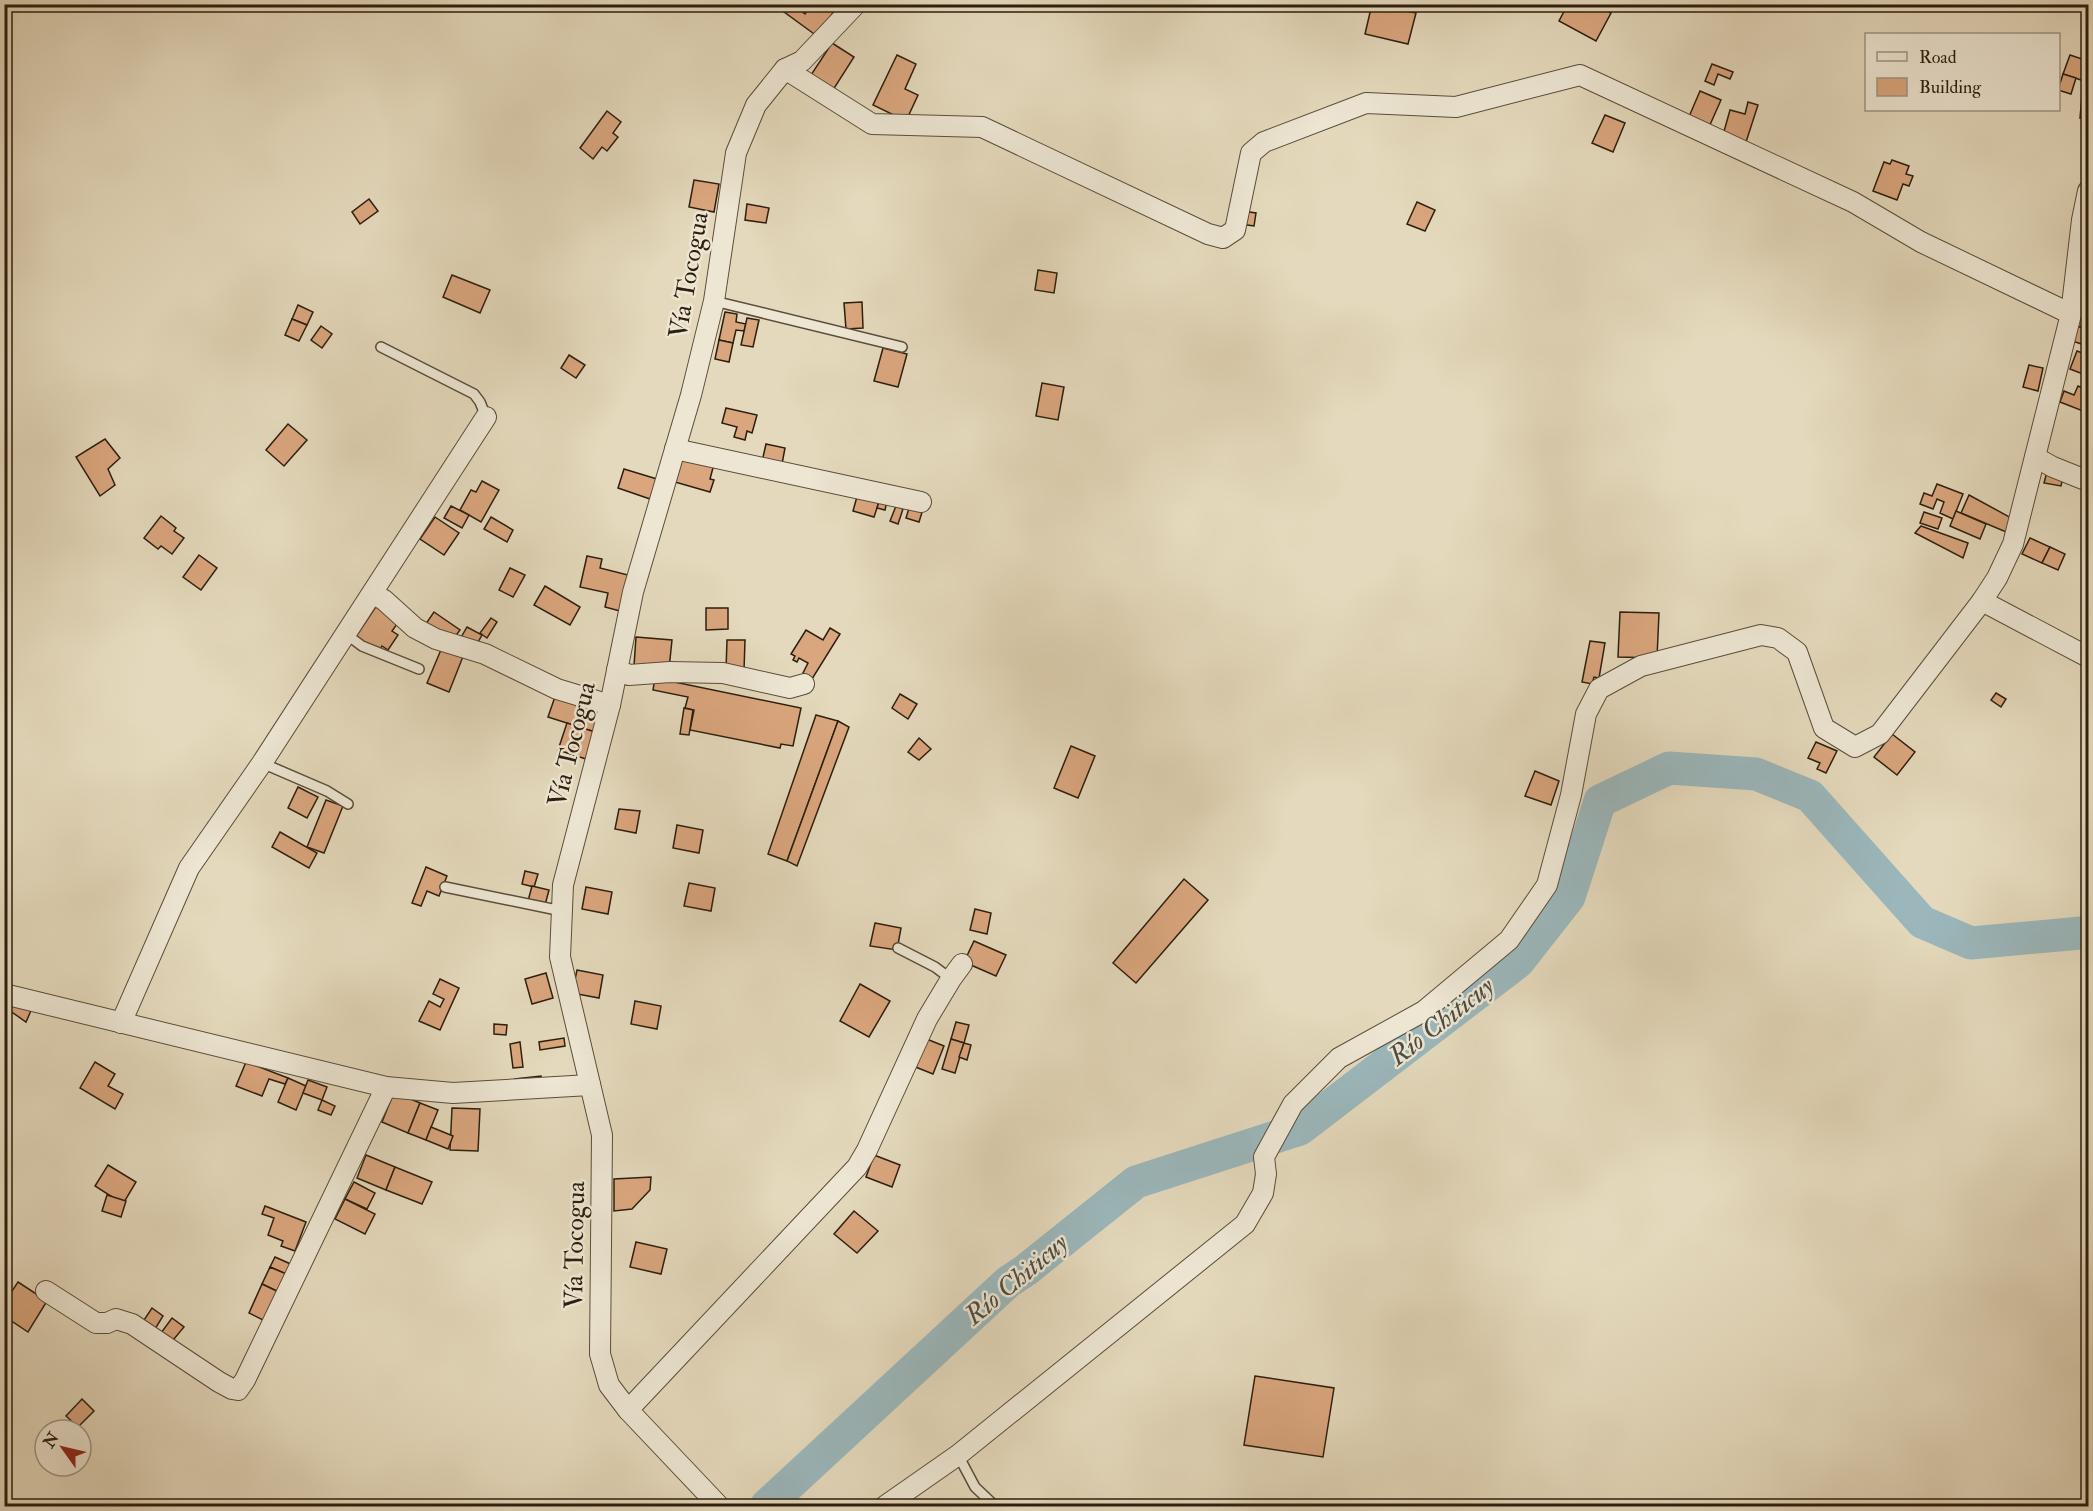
<svg xmlns="http://www.w3.org/2000/svg" width="2093" height="1511" font-family="'IM FELL Double Pica',serif">
  <style>
    .lines { fill: none; stroke-linecap: round; stroke-linejoin: round }
    .river { stroke: #9bb7bb; stroke-width: 33 }
    .building { fill: #daa67e; stroke: #2c1e0e; stroke-width: 1.5 }
    .lane-casing { stroke: #5a4d3a; stroke-width: 12 }
    .street-casing { stroke: #5a4d3a; stroke-width: 22 }
    .lane { stroke: #ede6d3; stroke-width: 9 }
    .street { stroke: #ede6d3; stroke-width: 20 }
    .labels { text-anchor: middle; stroke-width: 5; stroke-linejoin: round; paint-order: stroke }
    .street-label { font-size: 26px; fill: #2c1e0e; stroke: #ede6d3 }
    .water-label { font-size: 27px; font-style: italic; fill: #4d4c42; stroke: #ede6d3 }
  </style>
  <rect width="100%" height="100%" fill="#e4d9bc"/>
  <filter id="stains"><feTurbulence type="fractalNoise" baseFrequency=".00333" numOctaves="4"/><feColorMatrix values="0 0 0 0 .2 0 0 0 0 .09 0 0 0 0 .02 0 0 0 .5 -.17"/></filter>
  <radialGradient id="worn" r=".72"><stop offset=".6" stop-color="#630" stop-opacity="0"/><stop offset="1" stop-color="#630" stop-opacity=".3"/></radialGradient>
  <g class="lines">
    <!-- river -->
    <polyline class="river" points="766,1506 1008,1282 1026,1270 1136,1182 1300,1129 1518,962 1569,897 1600,801 1669,768 1756,774 1810,796 1922,922 1971,943 2081,933 2088,934"/>
  </g>
  <!-- building -->
  <g class="building">
    <polygon points="783,4 792,4 805,14 812,4 833,4 837,7 817,36 780,9"/>
    <polygon points="1372,4 1416,13 1408,44 1365,34"/>
    <polygon points="1568,4 1594,4 1611,13 1596,41 1559,21"/>
    <polygon points="832,43 854,57 833,90 811,75"/>
    <polygon points="897,55 916,64 905,89 918,95 906,121 873,105"/>
    <polygon points="2070,55 2088,61 2084,81 2063,74"/>
    <polygon points="1712,64 1733,72 1730,79 1718,74 1714,85 1705,81"/>
    <polygon points="2063,74 2076,78 2071,94 2058,90"/>
    <polygon points="1700,91 1721,100 1709,127 1688,119"/>
    <polygon points="2082,95 2088,95 2088,119 2080,118"/>
    <polygon points="1748,102 1758,105 1746,142 1723,135 1730,110 1745,114"/>
    <polygon points="607,111 621,122 613,133 618,137 607,151 602,147 593,159 580,148"/>
    <polygon points="1605,115 1625,123 1613,152 1592,143"/>
    <polygon points="1892,160 1909,166 1906,174 1913,176 1909,186 1903,184 1897,200 1873,191 1884,162 1890,164"/>
    <polygon points="694,180 719,184 714,212 689,207"/>
    <polygon points="369,199 378,211 360,224 352,212"/>
    <polygon points="1417,202 1435,210 1425,231 1407,224"/>
    <polygon points="747,204 769,208 766,223 745,220"/>
    <polygon points="1242,211 1256,213 1254,226 1240,224"/>
    <polygon points="1038,270 1057,273 1054,293 1035,290"/>
    <polygon points="452,275 490,290 480,313 443,297"/>
    <polygon points="862,302 863,328 846,329 844,303"/>
    <polygon points="298,305 313,312 307,325 292,319"/>
    <polygon points="2083,305 2088,307 2088,330 2077,326"/>
    <polygon points="725,312 737,314 736,322 746,324 744,331 736,330 733,343 719,340"/>
    <polygon points="747,318 759,320 753,347 741,345"/>
    <polygon points="292,319 307,325 299,341 285,335"/>
    <polygon points="321,326 332,334 322,348 311,340"/>
    <polygon points="2077,326 2088,330 2085,345 2072,341"/>
    <polygon points="719,340 733,343 729,362 715,359"/>
    <polygon points="883,348 907,354 898,387 874,381"/>
    <polygon points="2077,351 2088,355 2088,376 2070,369"/>
    <polygon points="569,355 585,365 576,378 561,368"/>
    <polygon points="2029,365 2043,368 2038,391 2023,387"/>
    <polygon points="1042,383 1064,387 1058,420 1036,416"/>
    <polygon points="2078,386 2088,391 2088,413 2060,402 2064,391 2074,395"/>
    <polygon points="726,408 757,415 752,433 747,431 745,440 734,437 737,427 722,423"/>
    <polygon points="288,424 307,440 284,466 266,450"/>
    <polygon points="105,439 120,458 108,469 115,485 100,496 76,457"/>
    <polygon points="766,444 785,448 782,464 761,466"/>
    <polygon points="684,454 714,464 710,479 714,480 710,492 675,482"/>
    <polygon points="2048,468 2064,472 2061,486 2044,483"/>
    <polygon points="624,469 657,479 650,499 618,488"/>
    <polygon points="482,481 499,490 481,522 460,510 471,490 476,492"/>
    <polygon points="1937,484 1963,494 1953,519 1940,513 1944,502 1937,499 1933,509 1920,504 1924,493 1932,496"/>
    <polygon points="858,493 880,499 874,517 853,511"/>
    <polygon points="1969,495 2015,520 2011,534 1961,513"/>
    <polygon points="880,499 887,501 885,510 877,508"/>
    <polygon points="910,505 923,509 919,522 906,518"/>
    <polygon points="451,506 469,515 462,528 444,518"/>
    <polygon points="896,506 903,509 898,524 890,521"/>
    <polygon points="1956,511 1986,524 1980,539 1950,526"/>
    <polygon points="1924,512 1942,518 1938,529 1920,523"/>
    <polygon points="161,516 176,528 174,531 184,538 172,554 161,546 158,549 144,538"/>
    <polygon points="435,517 459,533 444,555 420,539"/>
    <polygon points="491,517 513,530 507,542 484,529"/>
    <polygon points="1921,526 1968,543 1963,558 1915,533"/>
    <polygon points="2030,538 2050,547 2042,563 2022,554"/>
    <polygon points="2050,547 2065,554 2058,570 2042,563"/>
    <polygon points="199,555 217,568 201,590 183,577"/>
    <polygon points="587,556 602,559 600,568 628,575 620,611 605,607 608,593 580,587"/>
    <polygon points="510,568 525,575 513,597 499,590"/>
    <polygon points="545,586 580,607 570,625 534,605"/>
    <polygon points="377,605 400,620 392,631 398,635 388,650 382,646 379,651 355,638"/>
    <polygon points="706,608 728,608 728,629 706,630"/>
    <polygon points="434,612 460,630 449,645 423,628"/>
    <polygon points="1620,612 1659,613 1657,658 1618,657"/>
    <polygon points="491,618 497,622 487,638 480,633"/>
    <polygon points="467,627 482,635 474,649 459,641"/>
    <polygon points="830,628 840,634 812,679 803,673 808,663 799,658 797,662 793,660 795,656 791,654 806,630 823,640"/>
    <polygon points="636,637 672,640 669,669 634,666"/>
    <polygon points="727,640 745,640 744,671 726,670"/>
    <polygon points="1590,641 1605,643 1599,678 1594,677 1592,684 1582,682"/>
    <polygon points="443,645 464,654 449,692 427,683"/>
    <polygon points="655,678 801,708 793,746 781,744 780,748 690,730 694,710 685,708 688,697 653,690"/>
    <polygon points="557,691 603,706 595,732 548,717"/>
    <polygon points="1996,693 2006,699 2001,707 1991,700"/>
    <polygon points="900,694 917,704 908,719 892,708"/>
    <polygon points="684,708 693,710 689,735 680,734"/>
    <polygon points="816,715 838,721 787,861 768,854"/>
    <polygon points="838,721 849,727 797,866 787,861"/>
    <polygon points="567,723 595,732 586,759 558,750"/>
    <polygon points="1892,734 1915,752 1897,775 1874,757"/>
    <polygon points="919,738 931,749 919,760 908,752"/>
    <polygon points="1816,742 1837,751 1826,773 1817,769 1820,763 1808,758"/>
    <polygon points="1071,746 1095,756 1078,798 1054,788"/>
    <polygon points="1535,771 1559,781 1551,805 1525,796"/>
    <polygon points="298,787 318,797 307,818 288,808"/>
    <polygon points="326,800 343,806 324,853 307,847"/>
    <polygon points="619,809 640,811 636,833 615,829"/>
    <polygon points="677,825 703,830 699,853 673,848"/>
    <polygon points="280,832 317,853 309,868 272,847"/>
    <polygon points="426,867 447,876 439,896 427,891 421,906 412,903"/>
    <polygon points="525,871 538,874 534,887 522,884"/>
    <polygon points="1184,879 1208,900 1136,983 1113,963"/>
    <polygon points="689,883 715,888 711,911 684,906"/>
    <polygon points="532,886 549,890 545,905 528,901"/>
    <polygon points="586,887 612,892 608,914 582,909"/>
    <polygon points="975,909 991,913 987,934 970,930"/>
    <polygon points="875,923 901,928 897,950 870,946"/>
    <polygon points="974,941 1006,955 996,976 964,962"/>
    <polygon points="577,970 603,975 599,998 572,993"/>
    <polygon points="546,973 553,998 532,1004 525,979"/>
    <polygon points="440,979 459,988 440,1030 419,1021 429,1001 440,1007 444,999 433,994"/>
    <polygon points="860,984 890,1001 869,1037 840,1021"/>
    <polygon points="10,999 33,1006 26,1022 6,1008"/>
    <polygon points="635,1001 661,1006 657,1029 631,1024"/>
    <polygon points="956,1022 969,1025 964,1043 951,1039"/>
    <polygon points="494,1024 507,1025 506,1035 494,1034"/>
    <polygon points="564,1038 565,1046 540,1050 539,1042"/>
    <polygon points="924,1038 944,1046 933,1074 913,1066"/>
    <polygon points="951,1039 964,1043 955,1073 942,1069"/>
    <polygon points="520,1042 523,1067 513,1068 510,1044"/>
    <polygon points="964,1043 971,1045 967,1060 959,1057"/>
    <polygon points="95,1062 115,1074 108,1086 123,1094 115,1109 80,1088"/>
    <polygon points="246,1062 288,1078 285,1084 269,1079 262,1096 236,1086"/>
    <polygon points="541,1076 542,1082 515,1085 515,1079"/>
    <polygon points="288,1078 306,1086 296,1110 278,1102"/>
    <polygon points="308,1080 327,1087 322,1100 303,1093"/>
    <polygon points="394,1092 420,1103 408,1133 382,1122"/>
    <polygon points="322,1100 335,1106 331,1115 318,1110"/>
    <polygon points="420,1103 438,1110 426,1140 408,1133"/>
    <polygon points="452,1108 480,1109 478,1151 450,1150"/>
    <polygon points="431,1127 453,1136 448,1149 426,1140"/>
    <polygon points="366,1155 395,1167 386,1190 357,1178"/>
    <polygon points="874,1155 900,1165 892,1187 866,1177"/>
    <polygon points="108,1165 136,1182 123,1204 95,1186"/>
    <polygon points="395,1167 432,1182 422,1204 386,1190"/>
    <polygon points="651,1177 650,1190 632,1209 614,1211 614,1179"/>
    <polygon points="354,1182 375,1193 367,1209 345,1199"/>
    <polygon points="107,1195 126,1201 121,1217 102,1211"/>
    <polygon points="345,1199 375,1214 365,1234 335,1219"/>
    <polygon points="265,1206 306,1222 295,1251 281,1246 283,1241 268,1235 274,1218 262,1214"/>
    <polygon points="854,1211 878,1231 857,1253 834,1234"/>
    <polygon points="636,1242 667,1249 661,1274 630,1267"/>
    <polygon points="275,1257 295,1266 291,1276 270,1267"/>
    <polygon points="270,1267 291,1276 283,1294 262,1284"/>
    <polygon points="18,1282 47,1301 28,1332 4,1316 4,1303"/>
    <polygon points="262,1284 283,1294 269,1323 249,1313"/>
    <polygon points="152,1308 163,1316 152,1334 140,1326"/>
    <polygon points="172,1318 184,1327 169,1345 158,1337"/>
    <polygon points="1255,1376 1334,1388 1323,1457 1244,1445"/>
    <polygon points="82,1399 94,1411 78,1427 66,1416"/>
  </g>
  <g class="lines">
    <!-- lane casing -->
    <g class="lane-casing">
      <g id="lane">
        <polyline points="714,301 902,347"/>
        <polyline points="381,347 474,394 480,402 486,417"/>
        <polyline points="346,634 362,646 419,669"/>
        <polyline points="262,763 327,791 348,804"/>
        <polyline points="445,887 562,911"/>
        <polyline points="898,948 935,967 951,979"/>
        <polyline points="958,1455 975,1487 995,1506"/>
      </g>
    </g>
    <!-- street casing -->
    <g class="street-casing">
      <g id="street">
        <polyline points="785,69 872,124 982,127 1208,234 1223,238 1235,230 1251,153 1264,142 1366,103 1456,107 1580,75 1853,202 1921,242 2071,314"/>
        <polyline points="675,449 921,502"/>
        <polyline points="2035,457 2053,467 2088,481"/>
        <polyline points="373,594 384,600 415,628 436,639 485,654 557,689 610,705"/>
        <polyline points="1982,601 2088,657"/>
        <polyline points="617,670 629,675 670,672 723,673 790,688 804,684"/>
        <polyline points="4,994 386,1087 453,1093 590,1085"/>
        <polyline points="121,1023 189,868 262,763 486,417"/>
        <polyline points="46,1291 96,1323 107,1323 116,1319 132,1324 219,1382 232,1389 238,1390 245,1380 386,1087"/>
        <polyline points="628,1410 857,1167 867,1150 927,1019 951,979 962,964"/>
        <polyline points="719,1506 628,1410 609,1385 600,1354 602,1135 560,957 563,885 610,705 633,592 691,395 714,301 736,153 756,105 785,69 802,61 856,4"/>
        <polyline points="885,1506 958,1455 1245,1224 1263,1193 1266,1174 1264,1157 1293,1104 1339,1058 1424,1011 1509,940 1547,885 1571,795 1586,714 1599,689 1641,666 1761,635 1778,638 1797,652 1824,728 1855,747 1880,734 1982,601 1997,578 2013,544 2071,314 2082,220 2088,191"/>
      </g>
    </g>
    <!-- lane -->
    <use href="#lane" class="lane"/>
    <!-- street -->
    <use href="#street" class="street"/>
  </g>
  <g class="labels">
    <!-- street labels -->
    <g class="street-label">
      <text transform="translate(688 275) rotate(-80)" y="9">Vía Tocogua</text>
      <text transform="translate(571 744) rotate(-76)" y="9">Vía Tocogua</text>
      <text transform="translate(574 1245) rotate(-89)" y="9">Vía Tocogua</text>
    </g>
    <!-- water labels -->
    <g class="water-label">
      <text transform="translate(1441 1021) rotate(-38)" y="9">Río Chiticuy</text>
      <text transform="translate(1016 1279) rotate(-40)" y="9">Río Chiticuy</text>
    </g>
  </g>
  <!-- margin -->
  <rect width="2093" height="1511" fill="none" stroke="#e4d9bc" stroke-width="24"/>
  <rect x="6" y="6" width="2081" height="1499" fill="none" stroke="#2c1e0e" stroke-width="3"/>
  <rect x="12" y="12" width="2069" height="1487" fill="none" stroke="#2c1e0e" stroke-width="1.5"/>
  <!-- legend -->
  <rect x="1865" y="33" width="195" height="78" fill="#ede6d3" stroke="#a09684" stroke-width="1.5"/>
  <rect x="1877" y="52" width="30" height="9" fill="#ede6d3" stroke="#a09684" stroke-width="1.5"/>
  <text x="1919" y="63" font-size="18" fill="#2c1e0e">Road</text>
  <rect x="1877" y="78" width="30" height="18" fill="#daa67e" stroke="#a09684" stroke-width="1.5"/>
  <text x="1919" y="93" font-size="18" fill="#2c1e0e">Building</text>
  <!-- north arrow -->
  <g transform="translate(63 1448) rotate(304)"><circle r="28" fill="#ede6d3" stroke="#a09684" stroke-width="1.5"/>
  <path d="M0-4.5L10 22L0 15L-10 22Z" fill="#8f2418"/>
  <text y="-9" font-size="16" font-weight="bold" text-anchor="middle" fill="#2c1e0e">N</text>
  </g>
  <rect width="100%" height="100%" filter="url(#stains)"/>
  <rect width="100%" height="100%" fill="url(#worn)"/>
</svg>
